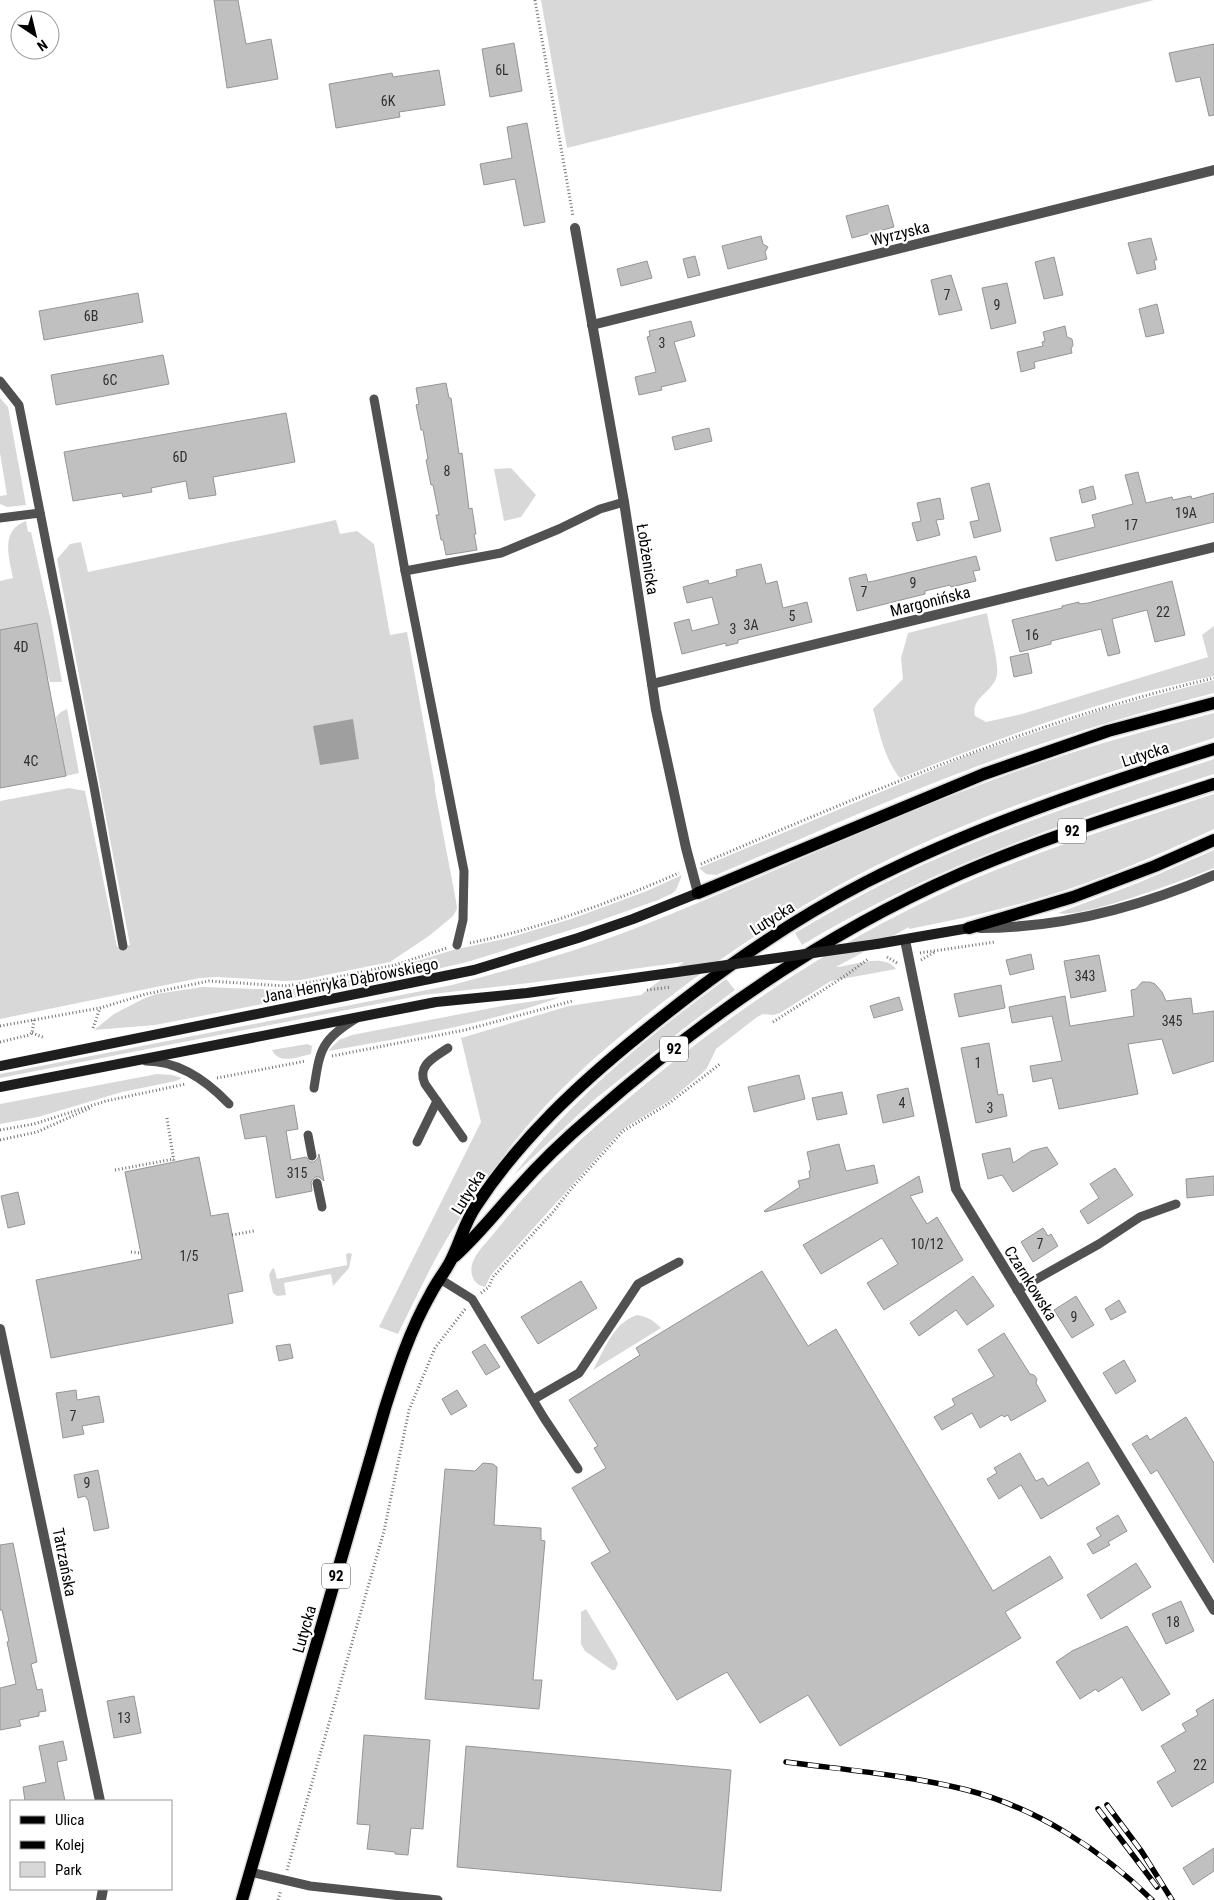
<svg xmlns="http://www.w3.org/2000/svg" width="1214" height="1900" font-family="'Roboto Condensed',sans-serif">
  <style>
    .green { fill: #d8d8d8 }
    .water { fill: #9f9f9f }
    .building { fill: #c0c0c0; stroke: #959595 }
    .lines { fill: none; stroke-linecap: round; stroke-linejoin: round }
    .primary-casing { stroke: #dbdbdb; stroke-width: 15 }
    .path { stroke: #737373; stroke-width: 3; stroke-dasharray: 1 2.5; stroke-linecap: butt }
    .service { stroke: #515151; stroke-width: 9 }
    .minor { stroke: #515151; stroke-width: 10 }
    .secondary { stroke: #1e1e1e; stroke-width: 10 }
    .primary { stroke: #000; stroke-width: 12 }
    .rail-casing { stroke: #000; stroke-width: 5.5 }
    .rail { stroke: #fff; stroke-width: 4; stroke-dasharray: 11; stroke-linecap: butt }
    .path-bridge { stroke: #737373; stroke-width: 3; stroke-dasharray: 1 2.5; stroke-linecap: butt }
    .secondary-bridge { stroke: #1e1e1e; stroke-width: 10 }
    .labels { text-anchor: middle; stroke-width: 4.5; stroke-linejoin: round; paint-order: stroke }
    .number-label { font-size: 14px; fill: #303030 }
    .shield { fill: #fff; stroke: #4c4c4c; stroke-width: 1 }
    .shield-label { font-size: 15px; font-weight: bold; fill: #000 }
    .street-label { font-size: 16px; fill: #000; stroke: #fff }
  </style>
  <rect width="100%" height="100%" fill="#fff"/>
  <!-- green -->
  <g class="green">
    <polygon points="541,0 1154,0 567,148"/>
    <polygon points="0,398 8,407 26,505 7,507 0,504 0,496 7,495 0,453"/>
    <polygon points="511,468 536,495 521,517 504,521 494,469"/>
    <polygon points="336,520 340,534 357,531 374,544 390,635 407,632 435,785 435,791 456,901 457,909 453,916 429,936 390,962 301,980 285,981 217,977 200,978 0,1019 0,801 69,788 85,791 117,947 130,945 57,559 70,544 81,542 88,572"/>
    <path d="M 26,521 L 28,532 L 31,532 L 51,621 L 62,682 L 50,682 L 44,664 L 0,630 L 0,581 L 13,578 C 9,557 0,530 26,521 Z"/>
    <path d="M 987,613 C 989,626 999,663 997,674 C 995,692 970,697 975,716 L 986,722 L 1022,714 L 1208,657 L 1202,635 L 1214,626 L 1214,676 C 1189,681 1164,687 1140,693 C 1058,716 979,746 900,778 C 884,758 880,734 873,709 L 903,679 L 901,658 L 908,633 Z"/>
    <path d="M 1214,680 L 1214,693 C 1126,716 1039,742 954,775 C 873,806 795,842 716,875 L 706,874 L 699,868 L 969,755 L 1105,709 Z"/>
    <polygon points="67,709 79,773 66,776 56,717 61,712"/>
    <path d="M 1214,713 L 1214,738 C 1111,772 1007,804 908,850 C 819,892 737,944 659,1005 C 603,1049 548,1096 505,1154 C 486,1179 468,1205 451,1232 C 431,1264 415,1300 398,1334 L 379,1327 L 481,1122 L 461,1038 L 569,1006 L 641,995 L 684,962 L 529,983 L 423,995 L 0,1078 L 0,1074 L 452,985 C 512,969 572,953 631,930 C 747,885 860,830 977,786 C 1054,756 1134,733 1214,713 Z"/>
    <path d="M 1214,759 L 1214,774 C 1072,820 931,867 802,945 L 795,933 C 840,906 887,880 936,859 C 1026,819 1120,790 1214,759 Z"/>
    <path d="M 1214,794 L 1214,829 C 1171,849 1128,868 1083,884 C 1027,904 968,918 909,929 L 909,927 L 836,967 C 853,966 884,952 896,969 L 831,981 L 780,1013 L 773,1015 L 763,1014 L 757,1017 L 716,1049 L 707,1068 L 700,1075 L 669,1101 L 626,1127 L 618,1134 L 491,1275 L 485,1287 C 480,1286 477,1284 474,1280 C 464,1262 485,1245 495,1232 C 542,1172 598,1122 658,1074 C 753,997 849,935 960,885 C 1042,849 1129,822 1214,794 Z"/>
    <path d="M 1214,850 L 1214,868 C 1189,878 1079,920 1058,913 L 1138,883 Z"/>
    <polygon points="682,875 676,890 671,894 658,900 590,924 467,962 407,976 155,1025 94,1030 114,1014 143,999 156,994 203,987 285,990 340,982 371,975 453,950 508,938 571,919 647,891"/>
    <path d="M 726,979 L 735,990 L 687,1026 L 595,1099 L 514,1175 C 573,1097 648,1036 726,979 Z"/>
    <path d="M 561,997 C 486,1024 407,1037 328,1051 L 339,1040 L 352,1035 L 502,1006 Z"/>
    <path d="M 307,1044 L 312,1046 L 311,1054 C 298,1057 279,1065 272,1050 Z"/>
    <polygon points="157,1074 172,1075 182,1078 176,1081 122,1092 38,1117 0,1124 0,1104"/>
    <polygon points="349,1253 352,1254 349,1268 333,1286 331,1274 284,1283 286,1295 277,1296 273,1293 269,1275 272,1269 274,1268 277,1279 347,1265 346,1254"/>
    <path d="M 637,1315 C 648,1317 653,1320 661,1328 L 593,1370 C 605,1349 613,1323 637,1315 Z"/>
    <polygon points="586,1609 616,1659 618,1664 615,1670 612,1670 585,1651 581,1644 581,1612"/>
  </g>
  <!-- water -->
  <polygon class="water" points="353,719 359,759 320,765 313,726"/>
  <!-- building -->
  <g class="building">
    <polygon points="214,0 238,0 246,44 271,39 278,79 227,88"/>
    <polygon points="514,43 522,91 490,97 482,49"/>
    <polygon points="1214,44 1214,115 1209,116 1200,77 1176,82 1169,53"/>
    <polygon points="439,70 445,105 399,112 400,117 336,128 329,84 392,73 393,77"/>
    <polygon points="527,123 545,222 524,226 515,179 484,185 480,164 512,158 507,127"/>
    <polygon points="888,205 894,227 852,238 846,216"/>
    <polygon points="761,236 763,244 768,247 765,252 767,259 728,269 722,246"/>
    <polygon points="1151,238 1157,260 1154,260 1156,269 1137,274 1128,243"/>
    <polygon points="695,256 700,275 688,278 683,259"/>
    <polygon points="1054,257 1063,295 1044,299 1035,262"/>
    <polygon points="647,261 652,278 621,286 617,269"/>
    <polygon points="951,275 962,310 939,315 931,280"/>
    <polygon points="1007,283 1016,323 991,329 982,288"/>
    <polygon points="138,293 143,322 44,340 39,311"/>
    <polygon points="1157,304 1164,333 1146,337 1139,309"/>
    <polygon points="691,321 695,336 674,342 686,381 661,387 662,390 639,395 635,377 656,372 647,337 650,336 649,331"/>
    <polygon points="1065,326 1067,337 1072,339 1073,345 1071,349 1072,353 1034,362 1035,368 1021,372 1017,352 1043,346 1042,342 1045,341 1043,332"/>
    <polygon points="163,355 169,384 56,405 51,375"/>
    <polygon points="446,383 449,398 451,398 459,454 462,453 469,509 472,508 476,534 474,534 477,550 446,555 443,540 441,540 436,515 439,515 433,485 431,485 426,460 428,459 423,430 421,430 416,405 419,404 416,388"/>
    <polygon points="286,413 295,462 213,477 216,495 189,499 186,481 151,488 152,492 123,497 122,493 73,501 64,452"/>
    <polygon points="709,428 712,441 675,450 672,437"/>
    <polygon points="1138,472 1146,503 1172,497 1173,500 1191,496 1192,499 1214,493 1214,522 1056,561 1050,538 1095,527 1092,515 1133,504 1125,475"/>
    <polygon points="989,483 1001,531 974,538 970,522 979,520 971,488"/>
    <polygon points="1093,486 1096,499 1082,503 1079,490"/>
    <polygon points="940,498 944,519 936,520 940,535 917,541 912,523 921,521 917,503"/>
    <polygon points="976,556 980,570 973,571 976,581 951,587 950,585 925,591 925,594 857,611 849,578 866,574 868,582 874,581"/>
    <polygon points="761,564 766,584 777,581 783,608 807,602 812,622 738,640 738,643 726,646 726,643 682,654 674,623 689,619 692,631 719,624 712,597 687,603 683,587 708,580 709,584 737,576 736,570"/>
    <polygon points="1172,581 1185,635 1155,642 1147,610 1112,619 1120,653 1108,656 1101,629 1051,641 1051,644 1020,652 1012,620 1062,608 1062,606 1079,602 1079,604 1088,603"/>
    <polygon points="37,623 66,776 0,788 0,630"/>
    <polygon points="1028,653 1032,673 1014,677 1010,657"/>
    <polygon points="1031,954 1034,969 1010,975 1006,960"/>
    <polygon points="1099,955 1106,991 1071,998 1064,961"/>
    <polygon points="1142,982 1150,982 1155,984 1162,992 1166,1001 1191,998 1193,1014 1214,1011 1214,1061 1173,1074 1162,1039 1128,1044 1138,1094 1059,1109 1052,1078 1033,1082 1030,1066 1062,1061 1052,1016 1012,1023 1009,1007 1065,996 1070,1026 1134,1016 1131,990 1136,989"/>
    <polygon points="1001,985 1005,1008 959,1017 954,994"/>
    <polygon points="899,997 903,1010 874,1018 870,1006"/>
    <polygon points="989,1043 998,1095 1003,1094 1007,1116 976,1123 961,1048"/>
    <polygon points="799,1075 805,1099 754,1112 748,1087"/>
    <polygon points="908,1088 914,1116 883,1123 877,1095"/>
    <polygon points="842,1092 847,1114 817,1120 812,1098"/>
    <polygon points="294,1105 298,1129 286,1131 291,1160 306,1157 310,1162 314,1162 318,1158 319,1154 324,1181 319,1177 315,1177 311,1182 312,1191 276,1198 266,1136 245,1139 240,1115"/>
    <polygon points="839,1144 846,1171 874,1165 878,1183 765,1212 764,1211 800,1187 798,1181 810,1178 809,1171 811,1170 807,1152"/>
    <polygon points="1047,1147 1058,1164 1013,1192 1002,1175 988,1179 982,1154 1010,1148 1013,1163 1031,1151"/>
    <polygon points="199,1157 211,1216 228,1213 243,1291 228,1294 233,1323 51,1358 36,1280 142,1259 125,1172"/>
    <polygon points="1115,1168 1133,1195 1088,1224 1080,1211 1099,1198 1090,1184"/>
    <polygon points="919,1176 923,1192 910,1196 927,1224 937,1217 963,1260 884,1310 867,1283 898,1264 882,1238 821,1274 803,1245"/>
    <polygon points="1214,1176 1214,1195 1187,1198 1186,1179"/>
    <polygon points="18,1192 25,1224 8,1228 1,1196"/>
    <polygon points="1043,1228 1048,1236 1051,1234 1058,1246 1033,1262 1021,1242"/>
    <polygon points="762,1271 808,1346 836,1329 993,1591 1050,1556 1063,1578 1005,1612 1021,1638 840,1746 808,1695 760,1723 727,1672 677,1700 591,1563 610,1552 572,1488 606,1468 594,1448 598,1446 569,1400 640,1355 636,1348"/>
    <polygon points="973,1276 994,1306 967,1325 956,1310 919,1336 910,1323"/>
    <polygon points="581,1281 597,1308 538,1344 521,1317"/>
    <polygon points="1076,1296 1094,1325 1072,1338 1054,1310"/>
    <polygon points="1119,1300 1126,1312 1111,1320 1105,1309"/>
    <polygon points="1004,1333 1030,1374 1034,1375 1037,1379 1036,1383 1046,1401 1011,1421 1008,1415 1004,1417 1002,1415 980,1428 972,1413 942,1430 934,1417 955,1405 952,1399 994,1376 978,1350"/>
    <polygon points="290,1344 293,1358 279,1361 276,1346"/>
    <polygon points="485,1344 500,1367 486,1375 472,1352"/>
    <polygon points="1124,1360 1136,1381 1116,1394 1103,1373"/>
    <polygon points="76,1390 77,1400 99,1396 104,1422 82,1426 84,1434 63,1438 56,1393"/>
    <polygon points="457,1390 467,1406 451,1415 442,1399"/>
    <polygon points="1186,1417 1214,1463 1214,1563 1157,1470 1151,1474 1132,1444 1147,1435 1150,1440"/>
    <polygon points="1020,1453 1036,1481 1043,1478 1048,1486 1088,1462 1100,1484 1041,1519 1021,1485 999,1499 987,1479 997,1473 994,1468"/>
    <polygon points="483,1463 493,1464 497,1467 497,1471 494,1525 541,1528 541,1540 545,1541 533,1680 542,1680 539,1709 425,1699 445,1469 475,1471"/>
    <polygon points="98,1470 109,1528 94,1531 88,1500 85,1496 78,1498 74,1475"/>
    <polygon points="1118,1515 1127,1531 1108,1542 1110,1545 1093,1554 1087,1544 1101,1536 1096,1528"/>
    <polygon points="13,1543 37,1662 31,1664 37,1690 42,1689 46,1711 39,1712 39,1716 19,1720 21,1726 0,1730 0,1688 16,1684 7,1642 9,1641 2,1610 0,1610 0,1545"/>
    <polygon points="1136,1563 1151,1587 1101,1619 1087,1595"/>
    <polygon points="1181,1601 1194,1631 1166,1644 1152,1614"/>
    <polygon points="1127,1626 1170,1694 1142,1711 1122,1677 1098,1692 1096,1689 1080,1699 1056,1662 1072,1651"/>
    <polygon points="134,1696 141,1733 114,1738 107,1701"/>
    <polygon points="1214,1699 1214,1782 1172,1807 1157,1782 1176,1771 1161,1746 1186,1731 1182,1724 1198,1715 1196,1710"/>
    <polygon points="364,1735 430,1740 423,1829 411,1828 408,1855 395,1854 395,1852 367,1849 370,1825 357,1824"/>
    <polygon points="63,1741 67,1760 57,1762 65,1801 25,1801 23,1787 46,1782 39,1746"/>
    <polygon points="466,1746 731,1770 721,1891 457,1867"/>
    <polygon points="1214,1848 1214,1871 1193,1885 1183,1868"/>
  </g>
  <g class="lines">
    <!-- primary casing -->
    <g class="primary-casing">
      <g id="primary">
        <polyline points="698,893 984,774 1108,731 1214,703"/>
        <polyline points="969,928 1073,897 1155,866 1214,840"/>
        <path d="M 455,1256 C 478,1235 496,1212 517,1189 C 540,1163 565,1139 592,1116 C 703,1018 825,933 960,874 C 1043,838 1129,812 1214,784"/>
        <path d="M 242,1900 L 385,1408 C 397,1370 410,1330 430,1295 C 436,1283 444,1273 450,1262 C 460,1244 464,1223 476,1206 C 519,1140 579,1084 641,1034 C 712,976 784,924 866,882 C 977,826 1095,786 1214,749"/>
      </g>
    </g>
    <!-- path -->
    <g class="path">
      <polyline points="535,0 573,216"/>
      <path d="M 701,864 C 869,792 1036,720 1214,678"/>
      <path d="M 470,943 C 542,928 612,902 679,873"/>
      <polyline points="920,953 995,942"/>
      <polyline points="887,957 897,963"/>
      <polyline points="921,960 935,952"/>
      <polyline points="773,1022 845,976 868,959"/>
      <polyline points="0,1026 100,1008 146,994 209,981 285,986 313,982 395,965 447,948"/>
      <polyline points="93,1028 100,1008"/>
      <polyline points="32,1033 45,1038"/>
      <polyline points="0,1042 29,1035 32,1033 34,1020"/>
      <polyline points="332,1056 465,1030 572,1001"/>
      <polyline points="217,1078 306,1061"/>
      <polyline points="167,1118 174,1162"/>
      <polyline points="0,1130 34,1124 106,1101 186,1084"/>
      <polyline points="0,1140 37,1132 90,1108"/>
      <polyline points="115,1170 174,1159"/>
      <polyline points="232,1235 254,1231"/>
      <polyline points="131,1252 141,1253"/>
      <polyline points="481,1293 489,1287 493,1277 553,1212 571,1189 623,1131 668,1104 720,1064"/>
      <polyline points="287,1870 384,1531 409,1410 435,1348 466,1308"/>
      <polyline points="278,1900 281,1890"/>
    </g>
    <!-- service -->
    <g class="service">
      <polyline points="0,381 19,405 94,787 123,946"/>
      <polyline points="374,399 405,571 464,871 463,920 457,945"/>
      <polyline points="0,518 40,513"/>
      <polyline points="405,571 501,553 559,529 600,509 624,502"/>
      <path d="M 448,1048 C 435,1057 416,1065 425,1084 L 463,1138"/>
      <path d="M 146,1061 C 179,1061 207,1081 229,1104"/>
      <path d="M 314,1088 C 320,1049 321,1040 357,1018"/>
      <polyline points="308,1135 312,1156"/>
      <polyline points="417,1142 437,1101"/>
      <polyline points="317,1183 322,1207"/>
      <polyline points="440,1279 472,1299 544,1418 578,1469"/>
      <polyline points="1017,1290 1099,1244 1140,1217 1176,1204"/>
      <polyline points="534,1399 579,1373 638,1284 679,1262"/>
      <polyline points="250,1872 310,1886 438,1900"/>
    </g>
    <!-- minor -->
    <g class="minor">
      <polyline points="575,228 624,502 656,710 686,848 698,893"/>
      <polyline points="592,325 1214,170"/>
      <polyline points="652,684 1214,547"/>
      <path d="M 980,928 C 1061,928 1140,907 1214,875"/>
      <polyline points="905,940 956,1189 1214,1610"/>
      <polyline points="0,1329 100,1801"/>
      <polyline points="101,1900 103,1889"/>
    </g>
    <!-- secondary -->
    <g class="secondary">
      <polyline points="877,944 969,928"/>
      <polyline points="0,1066 474,970 578,938 633,919 698,893"/>
      <polyline points="0,1087 436,1002 527,993 670,973"/>
    </g>
    <!-- primary -->
    <use href="#primary" class="primary"/>
    <!-- rail casing -->
    <g class="rail-casing">
      <g id="rail">
        <path d="M 786,1762 C 846,1770 908,1775 967,1790 C 1036,1808 1102,1850 1152,1900"/>
        <polyline points="1107,1805 1142,1852 1172,1900"/>
        <polyline points="1098,1809 1157,1887"/>
      </g>
    </g>
    <!-- rail -->
    <use href="#rail" class="rail"/>
    <!-- path-bridge -->
    <polyline class="path-bridge" points="647,990 671,987"/>
    <!-- secondary-bridge -->
    <polyline class="secondary-bridge" points="670,973 877,944"/>
  </g>
  <g class="labels">
    <!-- number labels -->
    <g class="number-label">
      <text x="502" y="75">6L</text>
      <text x="388" y="106">6K</text>
      <text x="947" y="300">7</text>
      <text x="997" y="310">9</text>
      <text x="91" y="321">6B</text>
      <text x="662" y="348">3</text>
      <text x="110" y="385">6C</text>
      <text x="180" y="462">6D</text>
      <text x="447" y="476">8</text>
      <text x="1186" y="518">19A</text>
      <text x="1131" y="530">17</text>
      <text x="913" y="588">9</text>
      <text x="864" y="597">7</text>
      <text x="1163" y="617">22</text>
      <text x="792" y="621">5</text>
      <text x="751" y="630">3A</text>
      <text x="733" y="634">3</text>
      <text x="1032" y="640">16</text>
      <text x="21" y="652">4D</text>
      <text x="31" y="766">4C</text>
      <text x="1085" y="981">343</text>
      <text x="1172" y="1026">345</text>
      <text x="978" y="1068">1</text>
      <text x="902" y="1108">4</text>
      <text x="990" y="1113">3</text>
      <text x="297" y="1178">315</text>
      <text x="927" y="1249">10/12</text>
      <text x="1040" y="1249">7</text>
      <text x="189" y="1261">1/5</text>
      <text x="1074" y="1322">9</text>
      <text x="73" y="1421">7</text>
      <text x="87" y="1488">9</text>
      <text x="1173" y="1627">18</text>
      <text x="124" y="1723">13</text>
      <text x="1200" y="1770">22</text>
    </g>
    <!-- shield labels -->
    <g class="shield">
      <rect x="1058" y="818.5" width="28" height="25" rx="4"/>
      <rect x="660" y="1036.5" width="28" height="25" rx="4"/>
      <rect x="322" y="1563.5" width="28" height="25" rx="4"/>
    </g>
    <g class="shield-label">
      <text x="1072" y="836">92</text>
      <text x="674" y="1054">92</text>
      <text x="336" y="1581">92</text>
    </g>
    <!-- street labels -->
    <g class="street-label">
      <text transform="translate(900 233) rotate(-14)" y="6">Wyrzyska</text>
      <text transform="translate(648 559) rotate(81)" y="6">Łobżenicka</text>
      <text transform="translate(930 601) rotate(-14)" y="6">Margonińska</text>
      <text transform="translate(1145 754) rotate(-18)" y="6">Lutycka</text>
      <text transform="translate(772 918) rotate(-32)" y="6">Lutycka</text>
      <text transform="translate(350 980) rotate(-11)" y="6">Jana Henryka Dąbrowskiego</text>
      <text transform="translate(468 1192) rotate(-58)" y="6">Lutycka</text>
      <text transform="translate(1031 1283) rotate(58)" y="6">Czarnkowska</text>
      <text transform="translate(65 1562) rotate(79)" y="6">Tatrzańska</text>
      <text transform="translate(304 1629) rotate(-74)" y="6">Lutycka</text>
    </g>
  </g>
  <!-- legend -->
  <rect x="10" y="1800" width="162" height="90" fill="#ffffff" stroke="#999999"/>
  <rect x="20" y="1816" width="25" height="8" fill="#000000" stroke="#999999"/>
  <text x="55" y="1825" font-size="15" fill="#000000">Ulica</text>
  <rect x="20" y="1841" width="25" height="8" fill="#000000" stroke="#999999"/>
  <text x="55" y="1850" font-size="15" fill="#000000">Kolej</text>
  <rect x="20" y="1862" width="25" height="15" fill="#d8d8d8" stroke="#999999"/>
  <text x="55" y="1875" font-size="15" fill="#000000">Park</text>
  <!-- north arrow -->
  <g transform="translate(35 35) rotate(145)"><circle r="24" fill="#ffffff" stroke="#999999"/>
  <path d="M0-4L9 19L0 12L-9 19Z" fill="#000000"/>
  <text y="-8" font-size="14" font-weight="bold" text-anchor="middle" fill="#000000">N</text>
  </g>
</svg>
